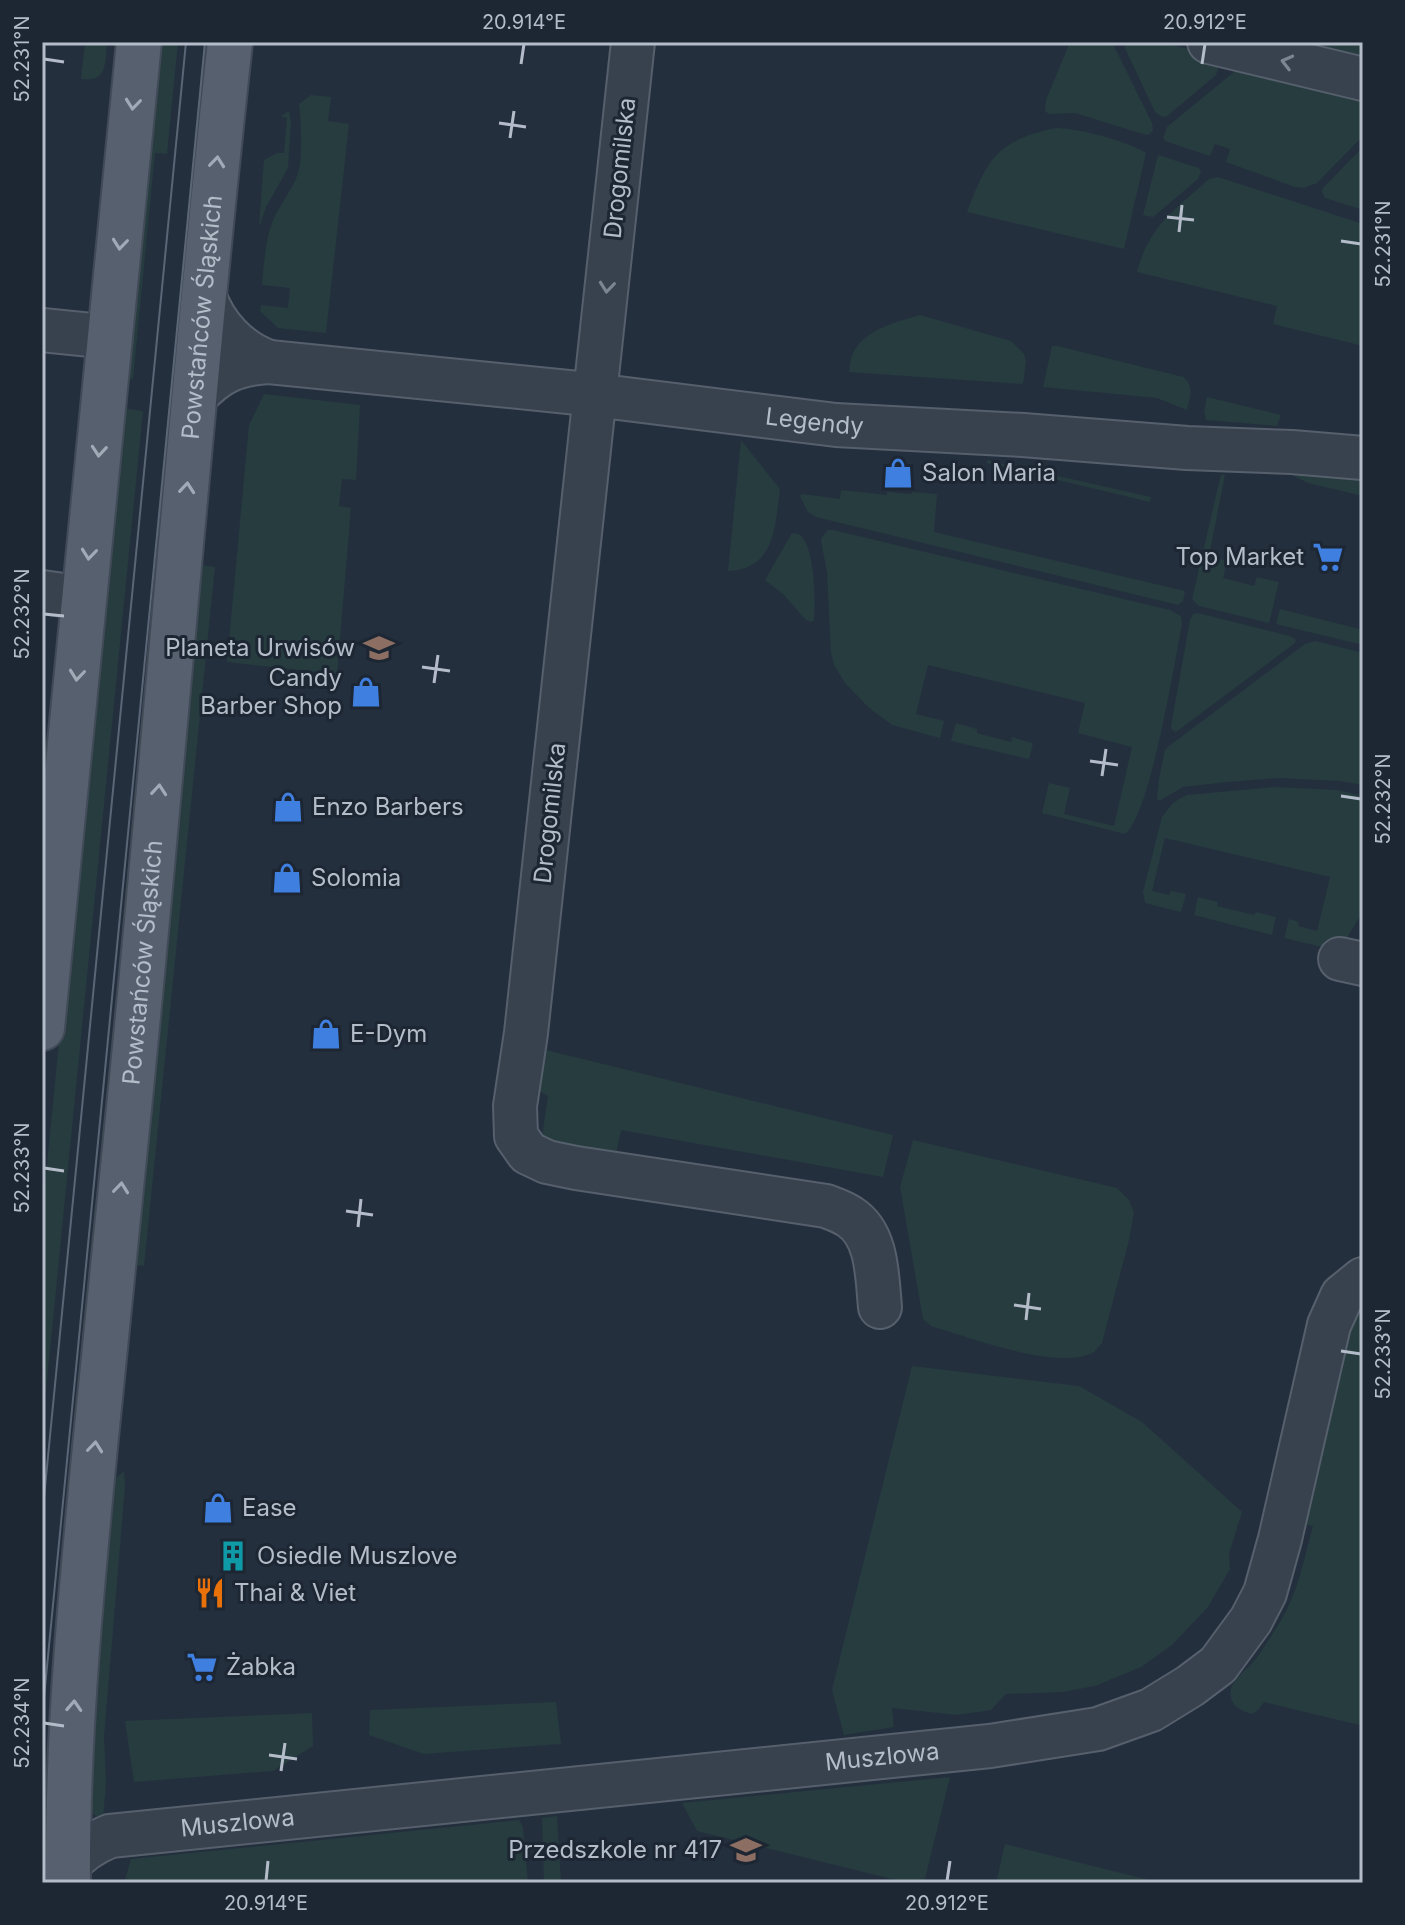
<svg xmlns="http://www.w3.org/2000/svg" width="1405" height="1925" font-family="Inter,sans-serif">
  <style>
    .green { fill: #263c3f }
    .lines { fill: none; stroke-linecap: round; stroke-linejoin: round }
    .minor-casing { stroke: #565f6c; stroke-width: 46 }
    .major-casing { stroke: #414a57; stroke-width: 48 }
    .minor { stroke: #38414e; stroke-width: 42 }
    .major { stroke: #56606e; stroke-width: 44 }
    .tram { stroke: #5a6575; stroke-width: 2 }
    .oneway { stroke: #7c8592 }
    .oneway2 { stroke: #a1aab7 }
    .ticks { fill: none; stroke: #b4bcc9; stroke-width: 3 }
    .labels { text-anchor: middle; stroke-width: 6; stroke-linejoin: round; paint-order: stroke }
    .street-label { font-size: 24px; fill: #b4bcc9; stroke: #1d2633 }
    .poi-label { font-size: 24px; fill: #b4bcc9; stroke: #1d2633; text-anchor: start }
    .neatline { fill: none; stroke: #b4bcc9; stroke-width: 3 }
    .ticks-label { font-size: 20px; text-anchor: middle; fill: #b4bcc9 }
  </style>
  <rect width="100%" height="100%" fill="#242f3e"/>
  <!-- green -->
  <g class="green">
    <path d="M 85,42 L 107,42 C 105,62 108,83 81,79 Z"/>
    <polygon points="158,42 178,42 167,154 155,153 133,379 125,378"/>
    <polygon points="1070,42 1112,42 1152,123 1153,130 1150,134 1146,135 1075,113 1049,114 1045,111 1046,100"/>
    <polygon points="1125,42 1160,42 1217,56 1220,62 1216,75 1166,117 1161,116 1155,112 1125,48"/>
    <polygon points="1293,42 1363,42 1363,70"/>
    <polygon points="1240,67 1363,92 1363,136 1317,183 1304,188 1295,187 1226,162 1230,149 1215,144 1210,156 1165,141 1163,138 1167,127"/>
    <path d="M 311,95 L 331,97 L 328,121 L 349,124 L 326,333 L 278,328 L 260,311 L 261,305 L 288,308 L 290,288 L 262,285 C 264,264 265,242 272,223 C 278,206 294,188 298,173 C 303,159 301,119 299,104 Z"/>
    <polygon points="289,111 291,122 288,168 266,207 260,225 259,224 264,160 277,153 284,153 287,118 281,116"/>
    <path d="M 1056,128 C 1081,129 1125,140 1146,153 L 1124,249 L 967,212 C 987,159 997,140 1056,128 Z"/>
    <polygon points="1363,147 1363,210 1325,198 1322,192 1323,188"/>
    <polygon points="1158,155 1199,168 1201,172 1198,179 1153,217 1143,215"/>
    <path d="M 1218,177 L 1363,224 L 1363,346 L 1273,324 L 1277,306 L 1137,272 C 1150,224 1174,211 1209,179 Z"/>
    <path d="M 920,315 L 1011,341 L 1024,354 L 1026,361 L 1023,384 L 849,372 C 850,366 850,359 853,353 C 865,329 897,322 920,315 Z"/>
    <path d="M 1052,346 L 1058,346 L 1183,377 C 1195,386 1190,398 1187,410 L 1157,398 L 1043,387 Z"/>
    <polygon points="264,394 360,405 356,480 342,479 339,506 351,508 337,674 227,662 249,425"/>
    <polygon points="1207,397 1281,415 1277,426 1206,420 1204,411"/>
    <polygon points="122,408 143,411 42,1431 42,1214"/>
    <path d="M 741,440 L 780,489 C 775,525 776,569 728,571 Z"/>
    <polygon points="987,460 1151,497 1150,502 987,463"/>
    <polygon points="1296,462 1363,468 1363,496 1308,483 1294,476"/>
    <polygon points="1221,474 1225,475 1209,556 1227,561 1223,578 1254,586 1257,577 1279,582 1269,623 1199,606 1192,599"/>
    <polygon points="841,490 887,495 887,492 912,494 912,492 937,494 934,532 1185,591 1183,601 1178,605 816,517 808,512 800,496 802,494 840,499"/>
    <path d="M 828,530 L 833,530 L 1170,610 L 1181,616 L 1182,624 C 1175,661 1150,816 1125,834 L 1042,813 L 1049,783 L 1070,788 L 1064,814 L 1114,826 L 1132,747 L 1078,733 L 1085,703 L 928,665 L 916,714 L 944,721 L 940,738 L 892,725 L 868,707 L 845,683 L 834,665 L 831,652 L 827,572 L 821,541 L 822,537 Z"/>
    <path d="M 792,533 C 794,534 796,533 798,534 C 815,541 816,605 814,620 L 811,622 L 806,620 L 784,595 L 765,580 Z"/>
    <polygon points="202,565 215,567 144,1266 133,1265"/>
    <polygon points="1280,609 1363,630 1363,645 1276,624"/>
    <polygon points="1198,613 1290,636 1296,640 1295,643 1176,732 1172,730 1171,726 1190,620 1193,614"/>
    <polygon points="1315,641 1363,653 1363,785 1339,781 1280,778 1227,782 1183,787 1161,800 1157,800 1159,779 1165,750 1169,746 1305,644"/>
    <polygon points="956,723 977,729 977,733 1011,742 1012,737 1033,743 1029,759 951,741"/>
    <polygon points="1274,787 1337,790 1363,796 1363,911 1339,951 1284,938 1289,919 1299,922 1298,926 1317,931 1330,877 1165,838 1152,891 1169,895 1171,891 1186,894 1181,912 1145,903 1143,892 1162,817 1172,804 1179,799 1187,795"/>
    <polygon points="1198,897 1218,902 1217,906 1254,915 1256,912 1276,917 1272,935 1194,915"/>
    <polygon points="542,1049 893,1135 883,1177 621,1130 615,1159 541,1144 548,1096 524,1083"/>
    <path d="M 913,1140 L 1117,1188 L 1129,1200 L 1134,1212 L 1129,1240 L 1102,1343 C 1101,1344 1095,1351 1094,1352 C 1059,1372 969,1337 931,1326 L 923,1319 L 900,1187 Z"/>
    <path d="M 1363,1300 L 1363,1726 L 1264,1702 L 1258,1710 L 1252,1714 C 1240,1711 1228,1704 1231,1689 C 1234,1677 1251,1667 1258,1656 C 1268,1641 1279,1625 1287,1609 C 1300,1583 1305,1554 1313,1526 L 1303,1524 L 1344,1333 Z"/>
    <polygon points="912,1366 1079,1386 1142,1422 1242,1512 1229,1554 1230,1569 1208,1607 1172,1645 1141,1667 1095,1686 1063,1692 1006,1694 991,1710 957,1715 892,1708 894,1727 844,1735 832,1690"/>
    <polygon points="124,1471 125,1486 104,1737 106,1783 103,1819 97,1817 89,1810 99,1641 112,1488 117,1477"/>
    <polygon points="556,1702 561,1744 424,1754 369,1735 370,1710"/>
    <polygon points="312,1713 313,1746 273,1771 134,1782 125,1721"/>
    <polygon points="950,1777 924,1883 908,1883 697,1831 682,1803"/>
    <polygon points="557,1816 561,1883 544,1883 542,1818"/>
    <polygon points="519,1820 523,1827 528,1883 124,1883 131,1859"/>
    <polygon points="1005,1844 1161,1883 996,1883"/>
  </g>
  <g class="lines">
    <!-- minor casing -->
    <g class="minor-casing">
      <g id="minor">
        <path d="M 633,42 L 526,1033 L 515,1106 L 516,1136 L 528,1153 L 547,1162 L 576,1168 L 826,1206 C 834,1209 843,1212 850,1217 C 878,1235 877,1277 880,1307"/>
        <polyline points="1209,42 1363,79"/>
        <path d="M 204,295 C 215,326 238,351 269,362"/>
        <polyline points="42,330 111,337"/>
        <path id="s1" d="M 196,396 C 218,372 236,364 269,362 L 578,393 L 836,425 L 1023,435 L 1187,448 L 1292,452 L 1363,458"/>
        <polyline points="42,592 85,598"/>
        <polyline points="1340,959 1363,964"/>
        <path id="s2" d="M 67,1867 C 78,1852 93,1843 110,1836 L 990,1746 L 1098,1729 L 1151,1710 L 1190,1686 L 1218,1665 L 1251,1620 L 1265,1593 L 1280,1539 L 1329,1325 L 1342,1296 L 1363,1279"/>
      </g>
    </g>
    <!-- major casing -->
    <g class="major-casing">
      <g id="major">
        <polyline points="42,1028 139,42"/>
        <path id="s3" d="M 68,1883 C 67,1737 81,1592 95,1447 C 107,1324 119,1201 132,1078 C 166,733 192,387 230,42"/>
      </g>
    </g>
    <!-- minor -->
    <use href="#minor" class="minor"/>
    <!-- major -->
    <use href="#major" class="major"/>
    <!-- tram -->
    <g class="tram">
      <polyline points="42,1518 186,42"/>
      <polyline points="42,1718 205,42"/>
    </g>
  </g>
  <!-- one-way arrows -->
  <defs><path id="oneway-chevron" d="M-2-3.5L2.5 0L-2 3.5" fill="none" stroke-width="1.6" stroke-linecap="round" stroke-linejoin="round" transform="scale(2)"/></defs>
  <g class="oneway">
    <use href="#oneway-chevron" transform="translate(1287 62) rotate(-166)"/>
    <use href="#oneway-chevron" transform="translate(607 287) rotate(96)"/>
  </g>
  <g class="oneway2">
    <use href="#oneway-chevron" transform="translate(133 104) rotate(96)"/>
    <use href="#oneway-chevron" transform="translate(217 162) rotate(-84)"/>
    <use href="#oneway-chevron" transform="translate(120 244) rotate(96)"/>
    <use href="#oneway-chevron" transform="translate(99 451) rotate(95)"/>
    <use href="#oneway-chevron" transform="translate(187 488) rotate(-85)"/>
    <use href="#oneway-chevron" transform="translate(89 554) rotate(96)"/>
    <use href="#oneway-chevron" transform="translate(77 675) rotate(96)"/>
    <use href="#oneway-chevron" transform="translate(159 790) rotate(-85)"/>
    <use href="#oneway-chevron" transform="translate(121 1188) rotate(-84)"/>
    <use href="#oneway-chevron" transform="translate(95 1447) rotate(-84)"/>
    <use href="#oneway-chevron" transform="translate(74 1706) rotate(-87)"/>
  </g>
  <!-- ticks -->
  <path class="ticks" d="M 44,59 L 64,62M 521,64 L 524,44M 1202,64 L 1205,44M 499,123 L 526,127M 510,138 L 514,111M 1167,217 L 1194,220M 1179,232 L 1182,205M 1341,241 L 1361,244M 44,614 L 64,616M 422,667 L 450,671M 434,683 L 438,655M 1090,761 L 1118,765M 1102,776 L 1106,749M 1341,796 L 1361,799M 44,1168 L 64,1171M 346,1211 L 373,1215M 358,1227 L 361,1199M 1014,1305 L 1041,1309M 1026,1320 L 1029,1293M 1341,1351 L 1361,1354M 44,1723 L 64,1726M 269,1755 L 297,1759M 281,1771 L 285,1743M 266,1881 L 268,1861M 947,1881 L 950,1861"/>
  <!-- icons -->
  <defs>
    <g id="shop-bare" transform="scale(2.4)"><path d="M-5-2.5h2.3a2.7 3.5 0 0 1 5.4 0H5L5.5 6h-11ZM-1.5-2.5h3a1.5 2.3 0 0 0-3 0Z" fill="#3f7fe0" stroke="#1d2633" stroke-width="2.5" paint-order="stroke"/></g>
    <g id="supermarket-bare" transform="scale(2.4)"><path d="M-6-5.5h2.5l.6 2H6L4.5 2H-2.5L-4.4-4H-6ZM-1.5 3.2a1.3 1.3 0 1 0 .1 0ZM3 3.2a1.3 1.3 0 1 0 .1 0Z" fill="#3f7fe0" stroke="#1d2633" stroke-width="2.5" paint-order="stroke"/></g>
    <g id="school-bare" transform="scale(2.4)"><path d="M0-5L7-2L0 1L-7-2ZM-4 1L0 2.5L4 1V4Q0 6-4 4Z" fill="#8d6e63" stroke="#1d2633" stroke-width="2.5" paint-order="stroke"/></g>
    <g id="building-bare" transform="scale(2.4)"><path d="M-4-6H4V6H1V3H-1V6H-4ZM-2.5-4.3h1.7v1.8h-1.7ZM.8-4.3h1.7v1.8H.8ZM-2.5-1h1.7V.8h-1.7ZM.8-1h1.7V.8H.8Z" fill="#0f9aa8" stroke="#1d2633" stroke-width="2.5" paint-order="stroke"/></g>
    <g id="restaurant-bare" transform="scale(2.4)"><path d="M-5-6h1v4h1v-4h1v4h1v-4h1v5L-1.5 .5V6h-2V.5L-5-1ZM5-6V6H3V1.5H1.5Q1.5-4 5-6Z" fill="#e8710a" stroke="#1d2633" stroke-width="2.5" paint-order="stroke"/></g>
  </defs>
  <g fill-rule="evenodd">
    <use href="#shop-bare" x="898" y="473"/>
    <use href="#supermarket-bare" x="1328" y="557"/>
    <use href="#school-bare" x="379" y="648"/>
    <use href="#shop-bare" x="366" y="692"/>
    <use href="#shop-bare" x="288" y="807"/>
    <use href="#shop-bare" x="287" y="878"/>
    <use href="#shop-bare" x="326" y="1034"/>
    <use href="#shop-bare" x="218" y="1508"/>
    <use href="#building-bare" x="233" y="1556"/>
    <use href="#restaurant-bare" x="210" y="1593"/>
    <use href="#supermarket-bare" x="202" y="1667"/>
    <use href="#school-bare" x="746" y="1850"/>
  </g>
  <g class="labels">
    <!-- street labels -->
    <g class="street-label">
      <text transform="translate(620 168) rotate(-84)" y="8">Drogomilska</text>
      <text dy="8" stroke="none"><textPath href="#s3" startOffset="1572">Powstańców Śląskich</textPath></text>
      <text dy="8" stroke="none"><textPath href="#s1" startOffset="632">Legendy</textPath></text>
      <text transform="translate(550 813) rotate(-84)" y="8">Drogomilska</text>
      <text dy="8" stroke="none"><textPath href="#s3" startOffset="924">Powstańców Śląskich</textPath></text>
      <text dy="8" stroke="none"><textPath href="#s2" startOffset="830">Muszlowa</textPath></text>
      <text dy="8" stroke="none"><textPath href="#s2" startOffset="182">Muszlowa</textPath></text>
    </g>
    <!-- poi labels -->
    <g class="poi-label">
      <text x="922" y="481">Salon Maria</text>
      <text x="1304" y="565" text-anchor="end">Top Market</text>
      <text x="355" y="656" text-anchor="end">Planeta Urwisów</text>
      <text x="342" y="686" text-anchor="end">Candy<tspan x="342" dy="28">Barber Shop</tspan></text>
      <text x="312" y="815">Enzo Barbers</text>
      <text x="311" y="886">Solomia</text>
      <text x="350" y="1042">E-Dym</text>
      <text x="242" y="1516">Ease</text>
      <text x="257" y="1564">Osiedle Muszlove</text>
      <text x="234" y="1601">Thai &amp; Viet</text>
      <text x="226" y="1675">Żabka</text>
      <text x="722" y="1858" text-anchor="end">Przedszkole nr 417</text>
    </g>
  </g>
  <!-- border -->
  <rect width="1405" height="1925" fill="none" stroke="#1d2633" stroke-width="88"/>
  <rect x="44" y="44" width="1317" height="1837" class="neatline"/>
  <g class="ticks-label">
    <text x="524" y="29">20.914°E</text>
    <text x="1205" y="29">20.912°E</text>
    <text transform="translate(22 59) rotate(-90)" y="7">52.231°N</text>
    <text transform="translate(1383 244) rotate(-90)" y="7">52.231°N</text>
    <text transform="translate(22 614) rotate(-90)" y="7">52.232°N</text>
    <text transform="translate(1383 799) rotate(-90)" y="7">52.232°N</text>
    <text transform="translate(22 1168) rotate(-90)" y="7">52.233°N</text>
    <text transform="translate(1383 1354) rotate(-90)" y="7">52.233°N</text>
    <text transform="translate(22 1723) rotate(-90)" y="7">52.234°N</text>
    <text x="266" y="1910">20.914°E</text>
    <text x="947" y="1910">20.912°E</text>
  </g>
</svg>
